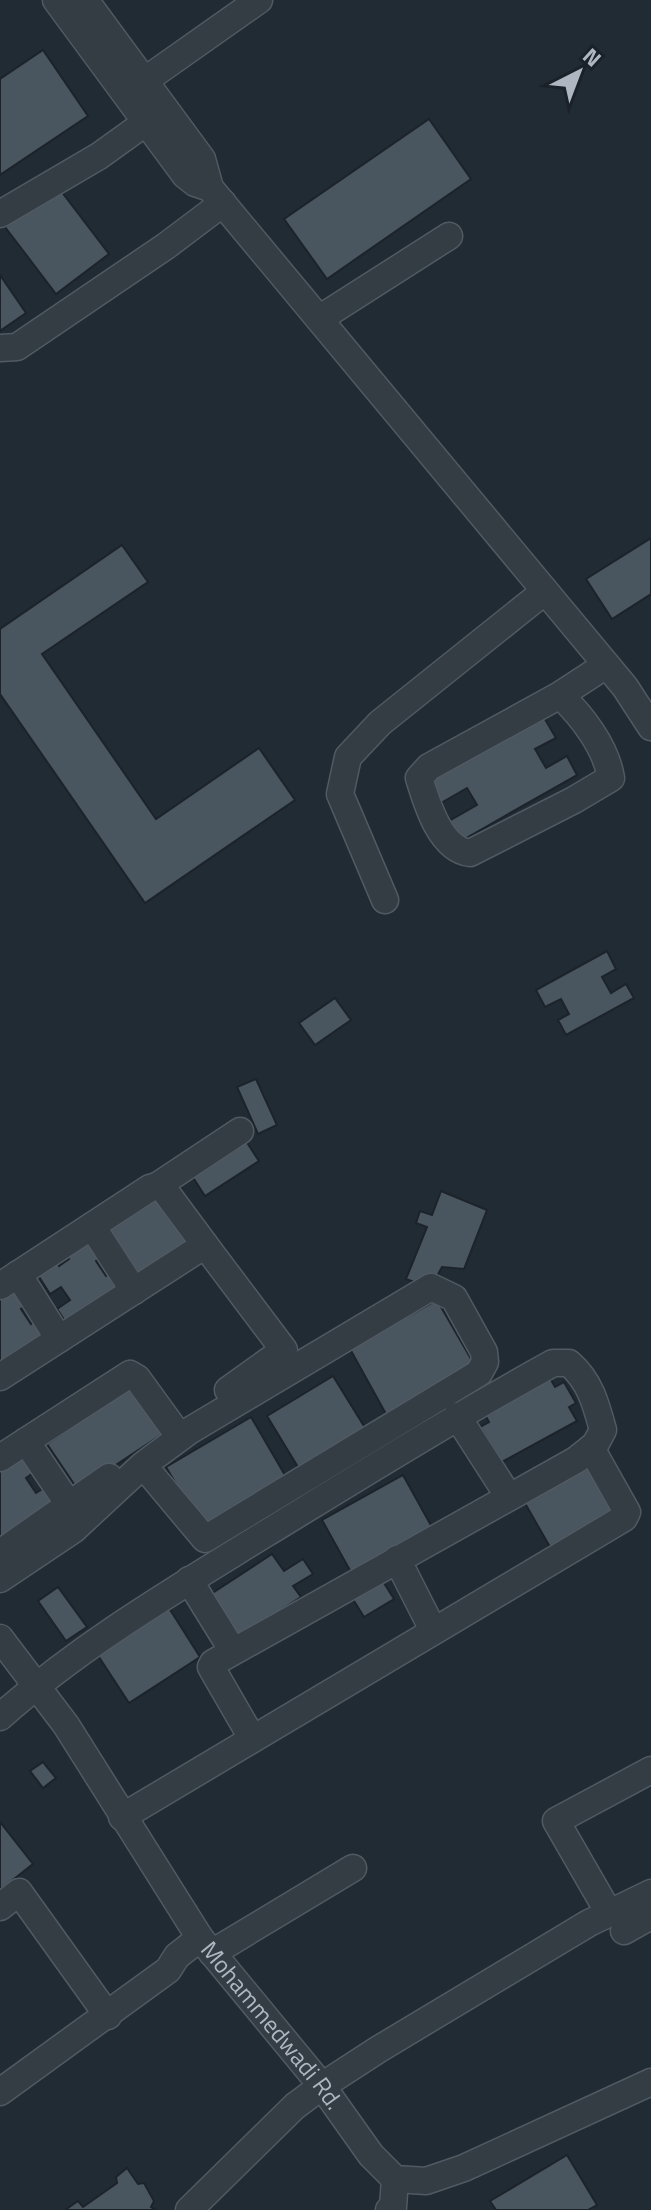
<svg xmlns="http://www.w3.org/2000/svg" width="651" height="2210" font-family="'Titillium Web',sans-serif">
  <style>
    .building { fill: #49555f; stroke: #1c232a; stroke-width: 2 }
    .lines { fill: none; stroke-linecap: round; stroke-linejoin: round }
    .minor-casing { stroke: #515a62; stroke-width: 29 }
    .minor { stroke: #343c44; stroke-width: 26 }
    .labels { text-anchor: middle; stroke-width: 6; stroke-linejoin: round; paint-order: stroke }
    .street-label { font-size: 24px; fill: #aeb7c1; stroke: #1a2128 }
  </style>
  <rect width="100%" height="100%" fill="#212b33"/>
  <!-- building -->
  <g class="building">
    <polygon points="43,50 88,116 0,175 0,79"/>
    <polygon points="429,119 471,179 327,279 284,219"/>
    <polygon points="58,187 109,254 56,294 5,227"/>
    <polygon points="0,275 26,313 0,331"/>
    <polygon points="651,538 651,594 612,619 586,579"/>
    <polygon points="122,545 148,582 42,654 156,819 259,748 295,800 145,903 0,694 0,629"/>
    <polygon points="542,714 556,738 535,749 546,768 567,756 577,775 461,841 449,821 477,805 467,788 441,803 427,779"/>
    <polygon points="607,951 616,969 602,977 611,993 626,984 634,998 566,1035 558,1020 569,1014 561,999 545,1007 536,990"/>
    <polygon points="335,998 351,1020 315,1045 299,1023"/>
    <polygon points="256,1079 277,1125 258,1134 237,1087"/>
    <polygon points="246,1141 259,1161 205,1196 192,1176"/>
    <polygon points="153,1190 190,1243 141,1277 104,1223"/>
    <polygon points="441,1191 487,1210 464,1269 442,1267 436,1278 422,1285 406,1279 427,1227 416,1223 420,1211 432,1215"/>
    <polygon points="89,1234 103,1256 96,1261 106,1276 113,1272 128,1294 71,1330 57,1309 70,1300 61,1287 50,1294 34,1269 54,1256 59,1266 69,1259 64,1250"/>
    <polygon points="14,1281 28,1304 21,1309 31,1324 38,1319 52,1342 0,1375 0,1290"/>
    <polygon points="437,1300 474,1364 386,1414 350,1349"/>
    <polygon points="546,1371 555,1387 564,1382 576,1403 569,1407 577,1421 502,1462 480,1427 489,1422 481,1407"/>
    <polygon points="333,1376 367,1431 301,1472 267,1416"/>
    <polygon points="136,1384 167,1431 78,1490 47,1444"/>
    <polygon points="251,1417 289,1482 204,1532 166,1467"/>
    <polygon points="19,1450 33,1473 26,1478 36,1493 44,1488 58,1511 0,1545 0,1463"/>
    <polygon points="591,1461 618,1510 550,1547 522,1498"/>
    <polygon points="403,1475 433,1529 352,1574 322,1520"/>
    <polygon points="272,1554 284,1571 303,1559 313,1574 293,1586 301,1597 240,1637 211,1594"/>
    <polygon points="379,1575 394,1599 364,1617 349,1593"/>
    <polygon points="58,1587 87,1627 66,1641 38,1601"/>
    <polygon points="169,1608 200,1657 129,1703 97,1654"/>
    <polygon points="43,1762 56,1778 43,1788 30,1771"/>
    <polygon points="0,1822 33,1864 0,1890"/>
    <polygon points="567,2155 597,2205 588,2210 496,2210 490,2201"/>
    <polygon points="127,2168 138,2184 144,2183 154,2201 151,2207 156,2210 65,2210 78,2201 83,2207 117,2183 116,2177"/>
  </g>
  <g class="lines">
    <!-- minor casing -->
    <g class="minor-casing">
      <g id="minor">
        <polyline points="56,0 185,175 195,183 210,188"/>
        <polyline points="85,0 202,159 210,188 625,687 651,727"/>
        <polyline points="144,81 259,0"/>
        <polyline points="0,214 99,156 145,123"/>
        <polyline points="319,319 449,236"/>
        <polyline points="0,348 17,347 166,246 223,203"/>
        <path d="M 560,695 C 582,716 606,747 611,778 L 574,800 L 470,853 C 440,849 427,804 419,778 L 429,767 L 560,695 L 606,665"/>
        <polyline points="385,900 340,794 348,757 380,723 545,591"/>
        <polyline points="157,1186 240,1131"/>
        <polyline points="92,1226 134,1291"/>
        <polyline points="205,1245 284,1350 228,1390"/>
        <polyline points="18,1274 59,1339"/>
        <polyline points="0,1286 150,1188 157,1186 165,1191 205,1245 0,1377"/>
        <polyline points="457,1416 509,1497"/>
        <polyline points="26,1441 70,1506"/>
        <polyline points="0,1458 130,1374 137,1378 174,1429"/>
        <polyline points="0,1553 109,1477"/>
        <polyline points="397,1559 433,1630"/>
        <polyline points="0,1579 73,1530 143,1465 189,1431 431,1287 454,1298 484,1352 485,1362 479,1373 205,1539 143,1465"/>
        <polyline points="189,1580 233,1651"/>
        <path id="s1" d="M 0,1638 L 66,1725 L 200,1938 L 322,2086 L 371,2155 L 395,2179 L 426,2181 L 464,2168 L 651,2082"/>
        <path d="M 0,1717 C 81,1645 173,1591 265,1534 C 360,1476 455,1417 553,1363 L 569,1363 C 590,1381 596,1404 603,1430 L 595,1445 L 576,1460 L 213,1663 L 211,1667 L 252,1738"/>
        <polyline points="122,1817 624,1518 627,1512 591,1448"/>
        <polyline points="0,1907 19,1892 108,2016"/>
        <polyline points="609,1913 556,1821 651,1770"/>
        <polyline points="624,1931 651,1916"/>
        <polyline points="212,1953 353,1868"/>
        <polyline points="0,2092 168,1970 177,1956 200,1938"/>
        <polyline points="189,2210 295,2106 322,2086 379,2049 589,1923 651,1893"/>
        <polyline points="389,2210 393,2207 395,2179"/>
      </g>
    </g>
    <!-- minor -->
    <use href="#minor" class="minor"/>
  </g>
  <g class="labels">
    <!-- street labels -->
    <g class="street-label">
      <text dy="8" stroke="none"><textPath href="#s1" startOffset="474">Mohammedwadi Rd.</textPath></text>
    </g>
  </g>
  <!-- north arrow -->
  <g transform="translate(579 72) rotate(42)" stroke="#1a2128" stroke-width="6" paint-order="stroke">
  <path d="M0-6L14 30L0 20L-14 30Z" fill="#aeb7c1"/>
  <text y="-12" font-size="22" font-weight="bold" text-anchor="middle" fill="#aeb7c1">N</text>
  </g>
</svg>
